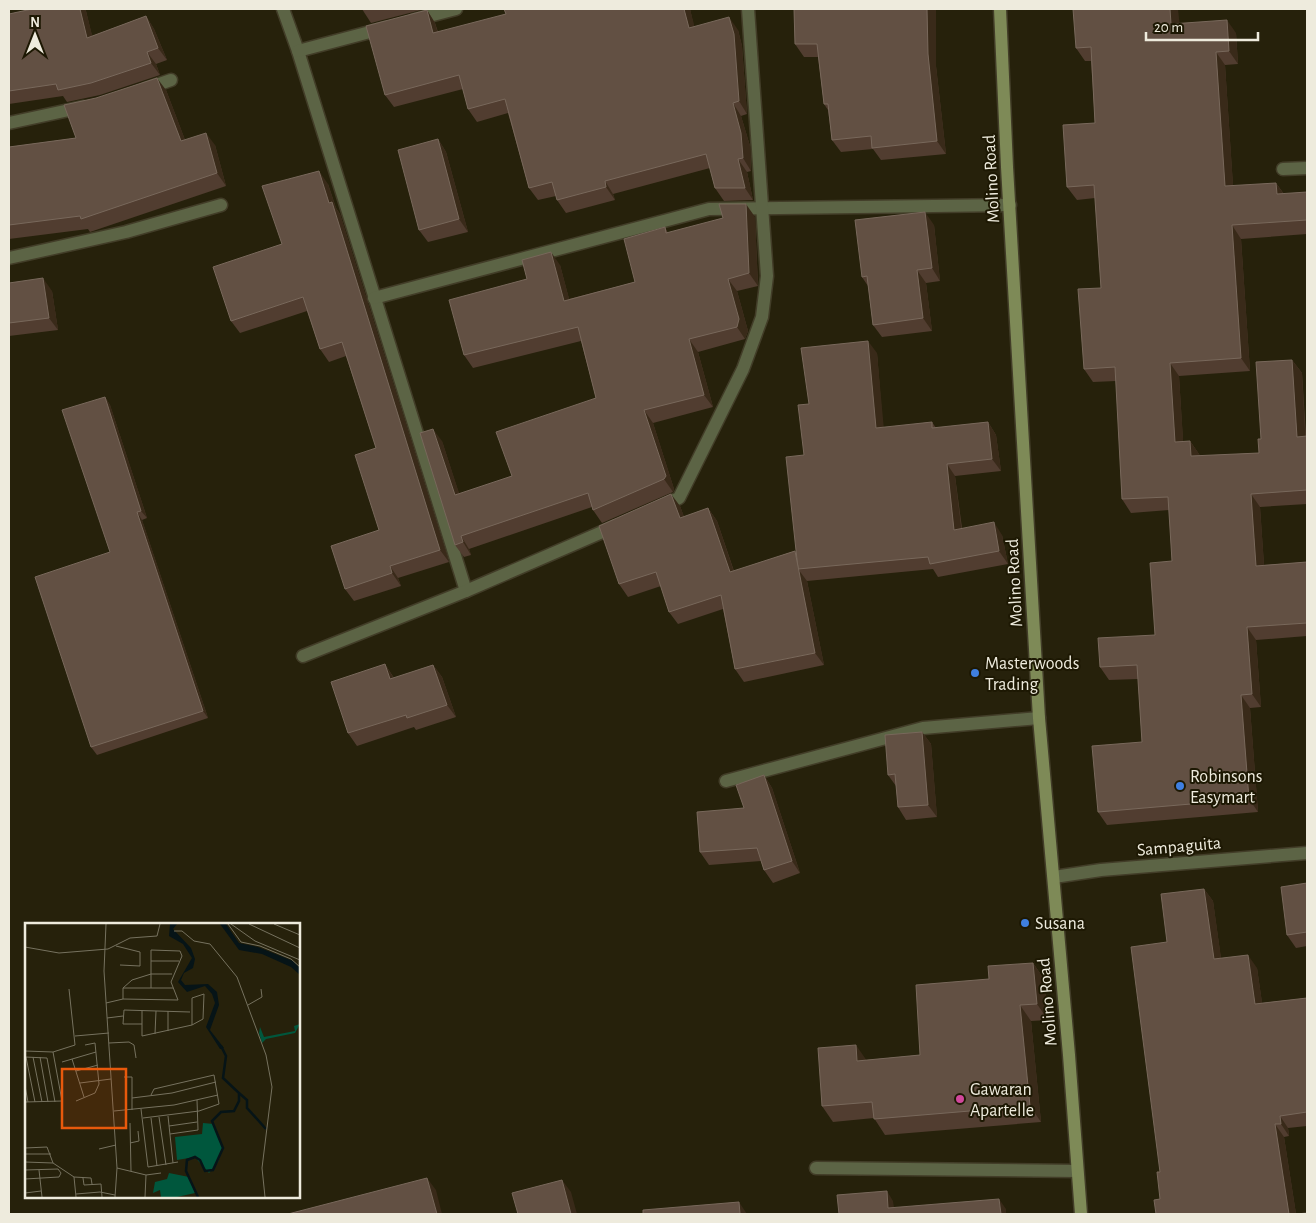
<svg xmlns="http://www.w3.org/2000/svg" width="1316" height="1223" font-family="'Alegreya Sans',sans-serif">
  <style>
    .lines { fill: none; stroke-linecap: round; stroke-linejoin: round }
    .service-casing { stroke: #423d28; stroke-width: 15 }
    .minor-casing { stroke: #423d28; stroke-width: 15 }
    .secondary-casing { stroke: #423d28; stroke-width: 15 }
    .service { stroke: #5c6445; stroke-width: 12 }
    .minor { stroke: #5c6445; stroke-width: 12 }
    .secondary { stroke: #7e8a57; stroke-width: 12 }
    .wall { fill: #513d30 }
    .shaded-wall { fill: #392a19 }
    .building { fill: #625043; stroke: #78685b }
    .shop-dot { fill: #3f7fe0; stroke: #1d1803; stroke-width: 2 }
    .hotel-dot { fill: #d1479c; stroke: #1d1803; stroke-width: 2 }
    .labels { text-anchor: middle; stroke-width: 4; stroke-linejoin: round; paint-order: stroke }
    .street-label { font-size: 18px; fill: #eeebdd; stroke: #1d1803 }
    .poi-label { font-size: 18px; fill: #eeebdd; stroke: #1d1803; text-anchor: start }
    .inset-river { fill: none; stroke: #061417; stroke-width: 2.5 }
    .inset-road { fill: none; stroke: #76725f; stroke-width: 1 }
    .view { fill: #e8590c; fill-opacity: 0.15; stroke: #e8590c; stroke-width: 2.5 }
    .inset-edge { fill: none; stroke: #eeebdd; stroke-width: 2.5 }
  </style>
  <rect width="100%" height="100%" fill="#26210b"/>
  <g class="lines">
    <!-- service casing -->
    <g class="service-casing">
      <g id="service">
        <polyline points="726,781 923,728 1039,718"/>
        <polyline points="816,1168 1077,1171"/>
      </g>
    </g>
    <!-- minor casing -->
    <g class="minor-casing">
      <g id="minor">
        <polyline points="283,9 298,51 466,591"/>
        <polyline points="414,20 456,9"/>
        <polyline points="298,51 385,28"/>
        <polyline points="145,89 171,80"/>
        <polyline points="9,123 83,107"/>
        <polyline points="1283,169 1307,168"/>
        <polyline points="9,258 126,232 221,205"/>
        <polyline points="374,298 709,209 1010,205"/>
        <polyline points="660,507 679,498 743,369 762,317 767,276 748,9"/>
        <polyline points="303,656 466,591 616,526"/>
        <polyline points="1054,877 1101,870 1307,853"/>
      </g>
    </g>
    <!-- secondary casing -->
    <g class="secondary-casing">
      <polyline id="secondary" points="1000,9 1007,167 1039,718 1069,1055 1081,1214"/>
    </g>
    <!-- service -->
    <use href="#service" class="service"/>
    <!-- minor -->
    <use href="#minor" class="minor"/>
    <!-- secondary -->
    <use href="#secondary" class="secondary"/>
  </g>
  <!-- wall -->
  <g class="wall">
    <polygon points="32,9 85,9 86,11 92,36 146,16 154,29 167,60 156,64 160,75 100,95 67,102 63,96 9,104 9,14"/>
    <polygon points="362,9 425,9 371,23"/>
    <polygon points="690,9 694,27 738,30 742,46 747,114 741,116 750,146 751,171 747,172 753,200 724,201 715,188 710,168 613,194 615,200 566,213 557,200 556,196 538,200 529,188 508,113 477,122 468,109 463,89 394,107 385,95 427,10 435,23 438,32"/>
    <polygon points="794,9 936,9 936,66 946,154 881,160 873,149 841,152 832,140 828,110 824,104 818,57 804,57 795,44"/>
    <polygon points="1180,23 1236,33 1238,64 1225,65 1233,186 1276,183 1284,194 1307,192 1307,234 1241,239 1250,371 1179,376 1183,441 1190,441 1199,454 1200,456 1259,453 1261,439 1292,360 1302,373 1306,436 1307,436 1307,504 1260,507 1264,565 1307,562 1307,636 1256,640 1261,707 1250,708 1258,812 1107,825 1098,812 1142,742 1138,679 1109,680 1100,667 1155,635 1172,561 1169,510 1131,513 1122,499 1116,381 1093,382 1084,369 1101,288 1095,198 1077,200 1067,187 1095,123 1091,61 1085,61 1076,48"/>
    <polygon points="166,90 185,140 215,145 226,186 90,232 88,229 9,239 9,147 76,138"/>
    <polygon points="438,139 446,152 468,232 428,242 419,230"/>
    <polygon points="328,184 336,208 340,214 449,562 398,578 401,586 354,601 345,589 379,530 376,448 346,356 329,362 320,349 307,311 240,333 231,321 282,244"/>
    <polygon points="755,217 758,286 737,291 748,331 745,339 698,352 713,407 653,423 674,489 673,492 602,523 593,510 592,507 469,549 471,555 464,557 455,545 442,441 459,494 512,476 596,398 581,341 473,368 464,355 527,279 560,265 569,299 635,282 665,227 668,233"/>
    <polygon points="934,225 940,281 926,283 932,331 882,337 873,325 868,286 862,277"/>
    <polygon points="9,283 52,291 58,330 9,336"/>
    <polygon points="877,353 883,428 932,422 936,428 988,422 996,435 1001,471 955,476 962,528 1002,535 1008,564 938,577 933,569 807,581 824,665 744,682 735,669 723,609 678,624 669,612 661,586 628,597 619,584 680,506 684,517 708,508 717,521 734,571 795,551 796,554 804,455 809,404"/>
    <polygon points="105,397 110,405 147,518 142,520 208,718 97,755 91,747 110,552"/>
    <polygon points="385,664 394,678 433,665 442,677 456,717 416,730 414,727 357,746 348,733"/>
    <polygon points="922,732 931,744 937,817 906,820 898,807 896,786 888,775"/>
    <polygon points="764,775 772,788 800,873 773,883 764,870 761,861 709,865 700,852 744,808"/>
    <polygon points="1307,883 1307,946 1296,948 1287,935"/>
    <polygon points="1204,889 1213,901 1221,959 1257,968 1262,1003 1307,998 1307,1126 1288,1128 1289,1136 1284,1137 1296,1214 1160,1199 1167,942"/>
    <polygon points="1033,963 1044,979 1048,1020 1031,1021 1041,1122 885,1135 874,1118 833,1122 822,1106 866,1060 920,1055 989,979"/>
  </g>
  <!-- shaded-wall -->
  <g class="shaded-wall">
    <polygon points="80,9 85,9 86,11 96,51 87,38"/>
    <polygon points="684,9 690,9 698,40 689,28"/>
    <polygon points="927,9 936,9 936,66 946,154 937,141 928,54"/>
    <polygon points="1170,9 1178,9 1181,37 1171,24"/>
    <polygon points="427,10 435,23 441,45 433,33"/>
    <polygon points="146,16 154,29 167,60 158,48"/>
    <polygon points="729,17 738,30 742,46 747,114 739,101"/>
    <polygon points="1227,20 1236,33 1238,64 1229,51"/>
    <polygon points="147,52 156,64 160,75 151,63"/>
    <polygon points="1216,52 1225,65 1234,200 1225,186"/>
    <polygon points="157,78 166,90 190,153 181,141"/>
    <polygon points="733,103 741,116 750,146 751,171 743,158"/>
    <polygon points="206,133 215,145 226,186 217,173"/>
    <polygon points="438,139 446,152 468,232 459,219"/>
    <polygon points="738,159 747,172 753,200 745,188"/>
    <polygon points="319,171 328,184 336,208 340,214 449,562 440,550"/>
    <polygon points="605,181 613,194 615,200 606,187"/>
    <polygon points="1276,183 1285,196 1277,194"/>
    <polygon points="746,204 755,217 758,286 749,273"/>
    <polygon points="925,212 934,225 940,281 932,268"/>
    <polygon points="1232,225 1241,239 1250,371 1241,358"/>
    <polygon points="551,252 560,265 573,313 564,301"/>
    <polygon points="917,270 926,283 932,331 923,318"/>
    <polygon points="43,278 52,291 58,330 49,318"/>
    <polygon points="728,279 737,291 748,331 745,339 737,327"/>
    <polygon points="689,339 698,352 713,407 704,395"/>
    <polygon points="868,341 877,353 885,441 876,428"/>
    <polygon points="1292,360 1302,373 1306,450 1297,437"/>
    <polygon points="1170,363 1179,376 1184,455 1175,442"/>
    <polygon points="105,397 110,405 147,518 141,511"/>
    <polygon points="644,410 653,423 674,489 673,492 664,479"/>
    <polygon points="988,422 996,435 1001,471 992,459"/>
    <polygon points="433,429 442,441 464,508 455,495"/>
    <polygon points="1190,441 1199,454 1200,469 1191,456"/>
    <polygon points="947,464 955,476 963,542 954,530"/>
    <polygon points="671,494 680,506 689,530 680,518"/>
    <polygon points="1251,494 1260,507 1265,579 1256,566"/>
    <polygon points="708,508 717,521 738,584 730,572"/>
    <polygon points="137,512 142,520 208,718 203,711"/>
    <polygon points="994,522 1002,535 1008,564 999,551"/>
    <polygon points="461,536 469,549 471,555 463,542"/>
    <polygon points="390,566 398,578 401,586 392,573"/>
    <polygon points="798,569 807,581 824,665 815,653"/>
    <polygon points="1247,627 1256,640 1261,707 1252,694"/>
    <polygon points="385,664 393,677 398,692 390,679"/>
    <polygon points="433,665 442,677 456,717 447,705"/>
    <polygon points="1241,695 1250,708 1258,812 1249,799"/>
    <polygon points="922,732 931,744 937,817 928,805"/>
    <polygon points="764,775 772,788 800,873 792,861"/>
    <polygon points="1204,889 1213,901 1223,972 1214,959"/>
    <polygon points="1248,955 1257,968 1264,1016 1255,1004"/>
    <polygon points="1033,963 1044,979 1048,1020 1037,1004"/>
    <polygon points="1020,1005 1031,1021 1041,1122 1030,1106"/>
    <polygon points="856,1045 867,1061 857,1061"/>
    <polygon points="1280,1116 1288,1128 1289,1136 1281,1124"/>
    <polygon points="1275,1124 1284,1137 1296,1214 1289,1214"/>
    <polygon points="427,1178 436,1190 442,1214 437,1214"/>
    <polygon points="562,1180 571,1192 577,1214 571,1214"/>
    <polygon points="887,1191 893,1201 895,1214 888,1208"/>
    <polygon points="999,1199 1006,1209 1006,1214 1001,1214"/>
    <polygon points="739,1202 747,1214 740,1214"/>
  </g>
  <!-- building -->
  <g class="building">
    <polygon points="32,9 80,9 87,38 146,16 158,48 147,52 151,63 91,83 58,90 56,84 9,91 9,14"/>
    <polygon points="504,9 684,9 689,28 729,17 734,34 739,101 733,103 741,133 743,158 738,159 745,188 715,188 706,154 605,181 606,187 557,200 552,182 529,188 505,99 468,109 459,75 385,95 366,26 427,10 433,33 506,14"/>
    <polygon points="794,9 927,9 928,54 937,141 872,148 871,136 832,140 828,104 824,104 817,44 795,44"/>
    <polygon points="1073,9 1170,9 1171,24 1227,20 1229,51 1216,52 1225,186 1276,183 1277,194 1307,192 1307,220 1232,225 1241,358 1170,363 1175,442 1190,441 1191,456 1259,453 1258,439 1261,439 1256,362 1292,360 1297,437 1307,436 1307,490 1251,494 1256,566 1307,562 1307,623 1247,627 1252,694 1241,695 1249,799 1098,812 1092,746 1142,742 1137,665 1100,667 1098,638 1155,635 1150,563 1172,561 1168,497 1122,499 1115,367 1084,369 1078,289 1101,288 1094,185 1067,187 1063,125 1095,123 1091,47 1076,48"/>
    <polygon points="157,78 181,141 206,133 217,173 81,219 80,216 9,225 9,147 76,138 64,105 96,98"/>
    <polygon points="438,139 459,219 419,230 398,150"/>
    <polygon points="319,171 329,203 332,202 440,550 390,566 392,573 345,589 331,546 379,530 355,455 376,448 342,342 320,349 303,297 231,321 213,267 282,244 262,186"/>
    <polygon points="719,204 746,204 749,273 728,279 739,319 737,327 689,339 704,395 644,410 666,476 664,479 593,510 588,493 461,536 463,542 455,545 420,433 433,429 455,495 512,476 496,432 596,398 578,327 464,355 449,300 527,279 522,260 551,252 564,301 635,282 624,239 665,227 666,233 723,218"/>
    <polygon points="925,212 932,268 917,270 923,318 873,325 867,276 862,277 855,220"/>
    <polygon points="43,278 49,318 9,323 9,283"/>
    <polygon points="868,341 876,428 932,422 932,428 988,422 992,459 947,464 954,530 994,522 999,551 930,564 928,557 798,569 786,457 804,455 798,405 809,404 801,348"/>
    <polygon points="105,397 141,511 137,512 203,711 91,747 35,577 110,552 62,410"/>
    <polygon points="671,494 680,518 708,508 730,572 795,551 815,653 735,669 721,595 669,612 656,572 619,584 599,526"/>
    <polygon points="385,664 390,679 433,665 447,705 407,718 406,715 348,733 331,682"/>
    <polygon points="922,732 928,805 898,807 895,774 888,775 885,735"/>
    <polygon points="764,775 792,861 764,870 757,848 700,852 697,812 744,808 736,785"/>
    <polygon points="1307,883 1307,932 1287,935 1281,887"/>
    <polygon points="1204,889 1214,959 1248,955 1255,1004 1307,998 1307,1112 1280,1116 1281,1124 1275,1124 1289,1214 1156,1214 1154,1200 1160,1199 1157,1172 1160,1172 1131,947 1167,942 1161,894"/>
    <polygon points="1033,963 1037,1004 1020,1005 1030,1106 874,1119 872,1102 822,1106 818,1048 856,1045 857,1061 920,1055 916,985 989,979 988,966"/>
    <polygon points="427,1178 437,1214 288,1214"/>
    <polygon points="562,1180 571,1214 518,1214 512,1193"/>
    <polygon points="887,1191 888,1208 999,1199 1001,1214 839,1214 837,1195"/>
    <polygon points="739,1202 740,1214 643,1214 643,1210"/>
    <polygon points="1307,1213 1307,1214 1296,1214"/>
  </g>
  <!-- markers -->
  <g class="shop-dot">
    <circle cx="975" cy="673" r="5"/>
    <circle cx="1180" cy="786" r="5"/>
    <circle cx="1025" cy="923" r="5"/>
  </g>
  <circle class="hotel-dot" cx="960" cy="1099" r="5"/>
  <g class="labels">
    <!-- street labels -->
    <g class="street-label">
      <text transform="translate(991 179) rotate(-93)" y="6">Molino Road</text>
      <text transform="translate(1014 583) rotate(-93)" y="6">Molino Road</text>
      <text transform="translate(1179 846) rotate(-5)" y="6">Sampaguita</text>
      <text transform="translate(1047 1002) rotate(-95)" y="6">Molino Road</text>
    </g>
    <!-- poi labels -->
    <g class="poi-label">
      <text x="985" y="669">Masterwoods<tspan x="985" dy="21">Trading</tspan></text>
      <text x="1190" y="782">Robinsons<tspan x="1190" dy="21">Easymart</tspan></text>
      <text x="1035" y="929">Susana</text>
      <text x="970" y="1095">Gawaran<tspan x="970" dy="21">Apartelle</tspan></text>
    </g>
  </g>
  <!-- overview -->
  <g transform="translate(25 923)">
    <rect width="275" height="275" fill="#26210b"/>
    <path d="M 275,101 L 270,110 L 241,116 L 237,120 L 234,110 L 235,104 L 239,114 L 270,108 L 269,103 ZM 178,200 L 189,201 L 198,225 L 193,239 L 184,250 L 170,234 L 152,237 L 150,214 L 177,211 ZM 144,250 L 164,254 L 170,270 L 152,274 L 136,274 L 135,267 L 128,270 L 130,259 L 142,256 Z" fill="#00573d"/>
    <path d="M 145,1 L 165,1 L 152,1 L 148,6 L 166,25 L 170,36 L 168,45 L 159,50 L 156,57 L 160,62 L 183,61 L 192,69 L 194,82 L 185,107 L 199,125 L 195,126 L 181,104 L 190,80 L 187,71 L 180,63 L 162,69 L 153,59 L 167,35 L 158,21 L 144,13 ZM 195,1 L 201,1 L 214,20 L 233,24 L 268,38 L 275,45 L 275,52 L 266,44 L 237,31 L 214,27 Z" fill="#061417"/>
    <path class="inset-river" d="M 214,170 L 222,177 L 222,185 L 241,206M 173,274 L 161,248 L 162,237 L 170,234 L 175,237 L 180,248 L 188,247 L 198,225 L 187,198 L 196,189 L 209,188 L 214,178 L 214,170 L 198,155 L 201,133 L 196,123"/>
    <path class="inset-road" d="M 81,1 L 79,48 L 92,245 L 90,274M 203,1 L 216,19 L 235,23 L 266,36 L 275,44M 206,1 L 230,18 L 275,37M 224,1 L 275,25M 249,1 L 275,12M 149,8 L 157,8 L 169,18 L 185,21 L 212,54 L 241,132 L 247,164 L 237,245 L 240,274M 91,23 L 115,29 L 115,43 L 95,42M 0,24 L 34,30 L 83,26 L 105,15 L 132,13 L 135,1M 126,38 L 154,38M 98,65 L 148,65M 179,71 L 178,96 L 167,102 L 167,75 ZM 98,76 L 98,65 L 107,57 L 126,51 L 147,51M 81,80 L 98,76 L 153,77 L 146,59 L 157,33 L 155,28 L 126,27 L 126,65M 223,82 L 237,74 L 236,66M 117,87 L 117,113 L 167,102M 82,95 L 98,93M 117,101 L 98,101 L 99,87 L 165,89M 143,108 L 143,88M 130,111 L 131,88M 50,113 L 84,110M 84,120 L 104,119 L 109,122 L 111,135M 0,128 L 28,129 L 50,122 L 44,66M 0,134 L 22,135 L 30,179M 1,134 L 10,179M 8,134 L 17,179M 15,134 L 23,179M 47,136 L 59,174M 37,139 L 71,129M 51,148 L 73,142M 99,154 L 107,154 L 107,187M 55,160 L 86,156M 0,163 L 3,179M 107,175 L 147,170 L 191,159M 51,178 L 70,170 L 74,161 L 70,120 L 60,122M 0,179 L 37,178 L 28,129M 116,186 L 123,244 L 153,239M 89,188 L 149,182 L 193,172M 143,193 L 148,240M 134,194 L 141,242M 118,195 L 174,188 L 194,181 L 189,152 L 129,166 L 126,172M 126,195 L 132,243M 105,200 L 106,248M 144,203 L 172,199M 145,211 L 173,207 L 172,177M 105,220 L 114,218 L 113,208M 0,225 L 22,224 L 28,240 L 49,254 L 51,274M 74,226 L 91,222M 0,231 L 26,231M 0,239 L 28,240M 92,245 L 121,252 L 136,250M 0,247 L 33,246 L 36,250 L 34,254 L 0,256M 14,247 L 17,274M 49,254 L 66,255 L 67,261M 58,255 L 59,262 L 76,261 L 77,274M 0,270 L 16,268M 51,271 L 75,269 L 90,272M 120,274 L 121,252"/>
    <path class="view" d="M 37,146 L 101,146 L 101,205 L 37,205 Z"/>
    <rect width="275" height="275" class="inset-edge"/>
  </g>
  <!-- border -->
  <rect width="1316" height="1223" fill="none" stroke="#eeebdd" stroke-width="20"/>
  <!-- north arrow -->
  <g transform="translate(35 35)" stroke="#1d1803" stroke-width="4" paint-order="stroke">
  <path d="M0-4L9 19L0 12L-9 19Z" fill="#eeebdd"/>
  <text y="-8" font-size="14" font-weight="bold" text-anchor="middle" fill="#eeebdd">N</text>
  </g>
  <!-- scale -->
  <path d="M1146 32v8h112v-8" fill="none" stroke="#eeebdd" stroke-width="2.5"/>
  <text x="1154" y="32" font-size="15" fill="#eeebdd" stroke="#1d1803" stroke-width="4" paint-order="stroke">20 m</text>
</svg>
